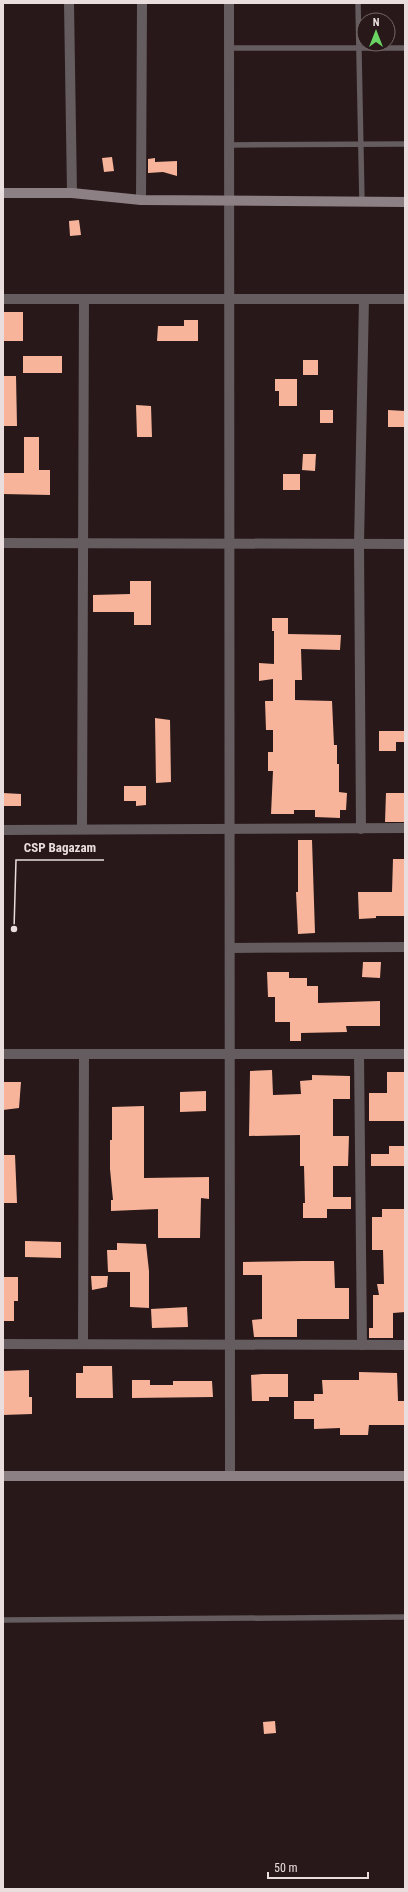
<svg xmlns="http://www.w3.org/2000/svg" width="408" height="1892" font-family="'Roboto Condensed',sans-serif">
  <style>
    .building { fill: #f7b49b }
    .lines { fill: none; stroke-linecap: round; stroke-linejoin: round }
    .lane { stroke: #645c5f; stroke-width: 5.5 }
    .street { stroke: #645c5f; stroke-width: 10 }
    .secondary { stroke: #8d8085; stroke-width: 10 }
    .leader { fill: none; stroke: #e9ddde; stroke-width: 1.5 }
    .callout-dot { fill: #e9ddde; stroke: #281819; stroke-width: 1.5 }
    .callout-label { font-size: 13px; text-anchor: middle; font-weight: bold; fill: #e9ddde; stroke: #281819; stroke-width: 4; stroke-linejoin: round; paint-order: stroke }
  </style>
  <rect width="100%" height="100%" fill="#281819"/>
  <!-- building -->
  <g class="building">
    <polygon points="112,157 114,171 104,172 102,158"/>
    <polygon points="155,158 155,162 177,161 177,176 163,172 148,173 148,159"/>
    <polygon points="79,220 81,235 70,236 69,221"/>
    <rect x="3" y="312" width="20" height="29"/>
    <polygon points="184,320 198,320 198,341 157,341 158,326 184,326"/>
    <rect x="23" y="356" width="39" height="17"/>
    <rect x="303" y="360" width="15" height="15"/>
    <polygon points="3,376 16,376 17,426 3,426"/>
    <polygon points="275,379 297,379 297,406 279,406 279,391 275,391"/>
    <polygon points="136,405 151,406 152,437 137,437"/>
    <rect x="320" y="410" width="13" height="13"/>
    <polygon points="388,410 405,411 405,427 388,427"/>
    <polygon points="24,437 39,437 39,470 50,470 50,495 3,494 3,473 24,473"/>
    <polygon points="303,454 316,454 315,471 302,470"/>
    <rect x="283" y="474" width="17" height="16"/>
    <polygon points="130,581 151,581 151,625 134,625 134,612 93,612 93,595 130,594"/>
    <polygon points="272,618 288,618 288,634 341,635 340,650 301,649 302,680 295,680 295,700 332,701 334,745 337,745 337,764 339,764 339,792 347,793 346,810 340,810 340,818 315,817 315,810 294,810 294,814 271,814 273,771 268,771 268,752 273,752 273,730 266,730 265,701 273,701 273,679 259,681 259,663 274,664 274,631 272,631"/>
    <polygon points="155,718 170,720 171,782 156,783"/>
    <polygon points="379,731 405,731 405,742 396,742 396,751 379,751"/>
    <polygon points="124,786 146,786 146,805 136,806 136,801 124,801"/>
    <polygon points="3,793 21,794 21,806 3,806"/>
    <polygon points="386,793 405,793 405,822 385,822"/>
    <polygon points="298,840 312,840 315,933 298,934 296,892 298,892"/>
    <polygon points="393,859 405,859 405,916 376,916 376,918 359,919 358,892 392,892"/>
    <polygon points="363,962 381,962 380,978 362,977"/>
    <polygon points="267,972 289,972 289,978 307,978 307,986 318,986 318,1003 380,1001 380,1026 346,1026 347,1032 301,1033 301,1041 290,1041 290,1022 275,1022 275,997 268,997"/>
    <polygon points="272,1070 273,1095 301,1094 300,1081 312,1080 312,1075 350,1076 350,1099 333,1099 333,1136 349,1136 348,1166 333,1166 333,1197 351,1197 351,1209 327,1209 327,1218 303,1218 303,1203 305,1203 304,1166 300,1166 300,1135 249,1136 250,1071"/>
    <polygon points="387,1072 405,1072 405,1121 369,1121 369,1093 387,1093"/>
    <polygon points="3,1082 21,1082 19,1108 3,1110"/>
    <polygon points="206,1091 206,1111 180,1112 180,1092"/>
    <polygon points="144,1106 144,1178 209,1177 209,1199 201,1198 200,1238 158,1238 158,1209 111,1211 111,1200 113,1200 110,1169 110,1140 112,1140 112,1107"/>
    <polygon points="389,1146 405,1146 405,1166 371,1166 371,1154 389,1154"/>
    <polygon points="3,1155 15,1155 17,1203 3,1203"/>
    <polygon points="382,1209 405,1209 405,1312 393,1313 393,1338 369,1338 369,1328 373,1328 373,1295 379,1295 377,1284 384,1284 383,1250 372,1250 372,1217 382,1217"/>
    <polygon points="25,1241 61,1242 61,1258 25,1257"/>
    <polygon points="117,1243 146,1244 149,1271 149,1308 130,1307 130,1272 108,1272 107,1250 117,1250"/>
    <polygon points="304,1261 334,1261 335,1288 349,1288 349,1319 297,1319 297,1337 254,1337 252,1320 262,1319 262,1275 243,1275 243,1262"/>
    <polygon points="91,1276 108,1276 107,1287 92,1290"/>
    <polygon points="3,1277 18,1277 18,1301 14,1301 14,1321 3,1321"/>
    <polygon points="187,1307 188,1327 152,1328 151,1309"/>
    <polygon points="83,1366 112,1366 113,1398 76,1398 76,1373 83,1373"/>
    <polygon points="29,1370 29,1397 32,1397 32,1414 3,1415 3,1371"/>
    <polygon points="359,1372 397,1373 398,1401 405,1401 405,1425 369,1425 368,1435 340,1435 340,1428 314,1429 314,1419 294,1419 294,1401 314,1401 314,1394 323,1394 322,1380 359,1380"/>
    <polygon points="262,1374 288,1374 288,1397 269,1397 269,1401 252,1401 251,1375"/>
    <polygon points="132,1380 150,1380 150,1385 173,1385 173,1381 212,1381 213,1397 132,1398"/>
    <polygon points="275,1721 276,1733 264,1734 263,1722"/>
  </g>
  <g class="lines">
    <!-- lane -->
    <g class="lane">
      <polyline points="358,3 362,203"/>
      <polyline points="229,48 405,48"/>
      <polyline points="229,145 405,144"/>
      <polyline points="3,1620 405,1617"/>
    </g>
    <!-- street -->
    <g class="street">
      <polyline points="69,3 72,193"/>
      <polyline points="229,3 230,1476"/>
      <polyline points="141,200 142,3"/>
      <polyline points="3,299 405,299"/>
      <polyline points="3,543 405,544"/>
      <polyline points="82,829 84,299"/>
      <polyline points="361,829 359,544 364,299"/>
      <polyline points="3,830 405,828"/>
      <polyline points="230,948 405,947"/>
      <polyline points="3,1054 405,1054"/>
      <polyline points="359,1054 362,1345"/>
      <polyline points="3,1344 405,1345"/>
      <polyline points="83,1344 84,1054"/>
    </g>
    <!-- secondary -->
    <g class="secondary">
      <polyline points="3,193 72,193 141,200 405,202"/>
      <polyline points="3,1476 405,1476"/>
    </g>
  </g>
  <!-- callouts -->
  <path class="leader" d="M14 929L16 860H104"/>
  <circle class="callout-dot" cx="14" cy="929" r="4"/>
  <g class="callout-label">
    <text x="60" y="852">CSP Bagazam</text>
  </g>
  <!-- border -->
  <rect width="408" height="1892" fill="none" stroke="#e9ddde" stroke-width="8"/>
  <!-- north arrow -->
  <g transform="translate(376 32)"><circle r="19" fill="#281819" stroke="#756768"/>
  <path d="M0-3L7 15L0 10L-7 15Z" fill="#69d464"/>
  <text y="-6" font-size="11" font-weight="bold" text-anchor="middle" fill="#e9ddde">N</text>
  </g>
  <!-- scale -->
  <path d="M268 1872v6h100v-6" fill="none" stroke="#e9ddde" stroke-width="2"/>
  <text x="274" y="1872" font-size="12" fill="#e9ddde" stroke="#281819" stroke-width="3" paint-order="stroke">50 m</text>
</svg>
